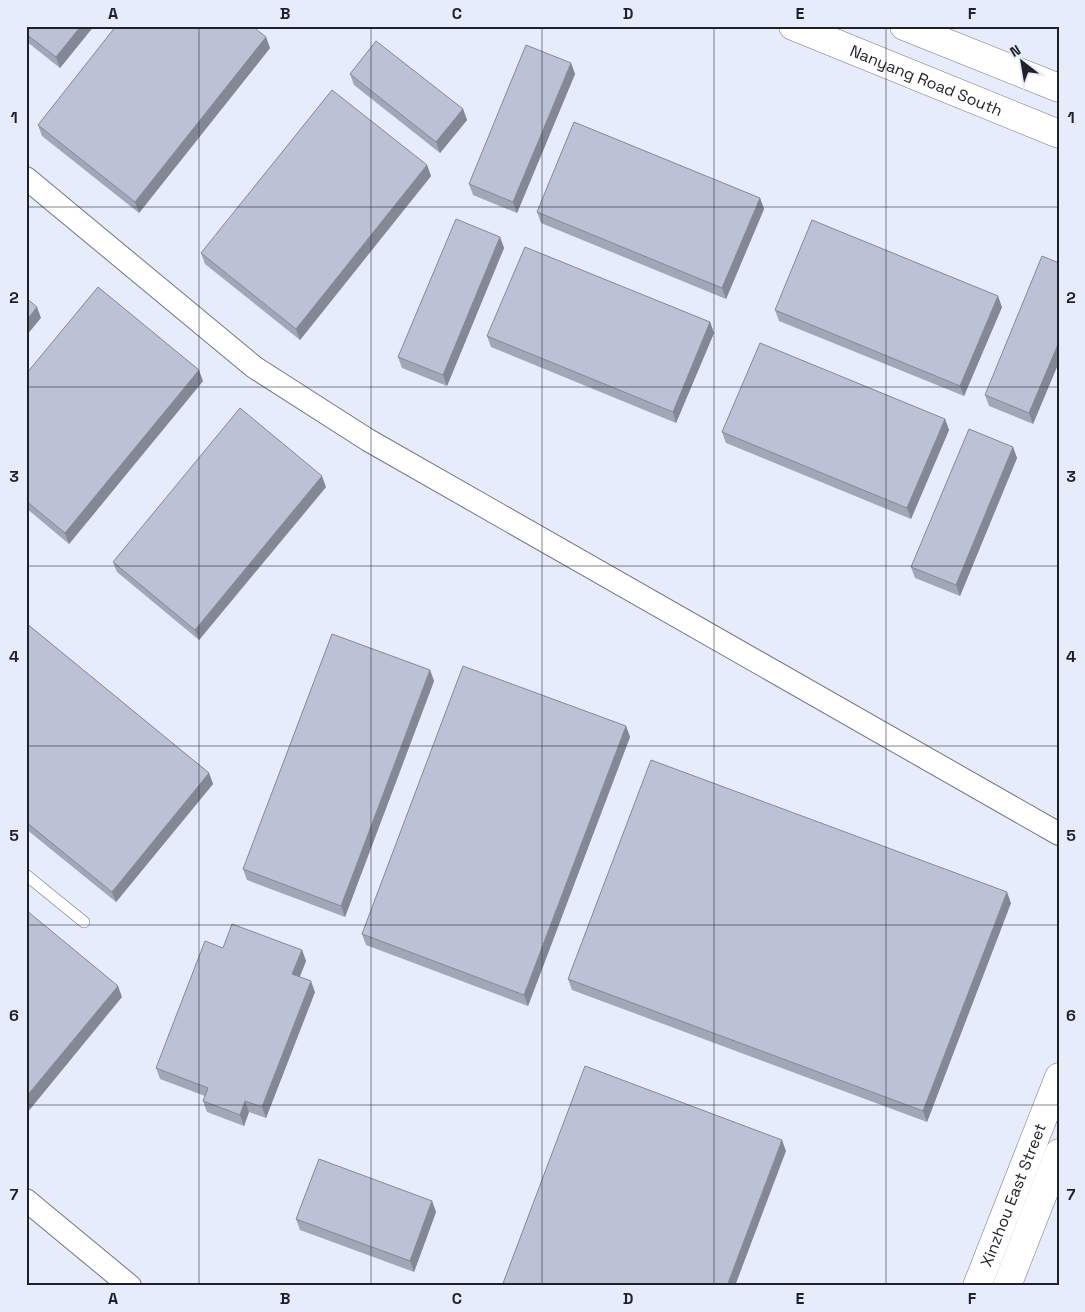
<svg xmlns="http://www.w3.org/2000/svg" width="1085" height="1312" font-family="'Space Grotesk',sans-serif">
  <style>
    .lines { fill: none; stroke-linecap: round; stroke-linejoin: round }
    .service-casing { stroke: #717688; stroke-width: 12 }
    .minor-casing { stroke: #717688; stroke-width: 24 }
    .tertiary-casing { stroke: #717688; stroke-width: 29 }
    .secondary-casing { stroke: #717688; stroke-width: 29 }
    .service { stroke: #fff; stroke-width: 11 }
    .minor { stroke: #fff; stroke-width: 22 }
    .tertiary { stroke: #fff; stroke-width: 28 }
    .secondary { stroke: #fff; stroke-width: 28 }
    .wall { fill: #a2a7b7 }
    .shaded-wall { fill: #848895 }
    .building { fill: #bcc2d5; stroke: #848895 }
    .grid { fill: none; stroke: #1f2128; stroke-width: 1; stroke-opacity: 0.55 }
    .labels { text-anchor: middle; stroke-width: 5; stroke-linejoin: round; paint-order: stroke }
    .street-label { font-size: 16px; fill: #1f2128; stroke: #e7ecfc }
    .neatline { fill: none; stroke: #1f2128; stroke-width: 2 }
    .grid-label { font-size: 16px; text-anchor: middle; font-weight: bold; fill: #1f2128 }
  </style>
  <rect width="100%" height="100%" fill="#e7ecfc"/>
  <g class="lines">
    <!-- service casing -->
    <g class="service-casing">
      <polyline id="service" points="26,875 84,922"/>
    </g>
    <!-- minor casing -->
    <g class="minor-casing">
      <g id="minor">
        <polyline points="26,178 254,367 368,440 1059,834"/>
        <polyline points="26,1200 130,1286"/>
      </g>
    </g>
    <!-- tertiary casing -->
    <g class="tertiary-casing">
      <g id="tertiary">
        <path id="s1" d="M 977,1286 L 1059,1077"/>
        <polyline points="1007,1286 1059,1153"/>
      </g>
    </g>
    <!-- secondary casing -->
    <g class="secondary-casing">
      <g id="secondary">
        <path id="s2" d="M 793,26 L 1059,134"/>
        <polyline points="904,26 1059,88"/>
      </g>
    </g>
    <!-- service -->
    <use href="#service" class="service"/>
    <!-- minor -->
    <use href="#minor" class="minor"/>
    <!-- tertiary -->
    <use href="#tertiary" class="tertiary"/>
    <!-- secondary -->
    <use href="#secondary" class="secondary"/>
  </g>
  <!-- wall -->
  <g class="wall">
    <polygon points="26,26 94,26 60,68 26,41"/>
    <polygon points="266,37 270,48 139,213 42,136 38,125"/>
    <polygon points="571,63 575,74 517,213 473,195 469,184"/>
    <polygon points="350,74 463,109 467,120 440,153 354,85"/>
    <polygon points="427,165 431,176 300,340 205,264 201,253"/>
    <polygon points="760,198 764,209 726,299 541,223 537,212"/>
    <polygon points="500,237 504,248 447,386 402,368 398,357"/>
    <polygon points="1059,263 1059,362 1033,424 989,406 985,395"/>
    <polygon points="1002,307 964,396 779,321 775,310"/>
    <polygon points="710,322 714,333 676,423 491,347 487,336"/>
    <polygon points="26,374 203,381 69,544 26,508"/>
    <polygon points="945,419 949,430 911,519 726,443 722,432"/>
    <polygon points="1013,447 1017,458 960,596 915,578 911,567"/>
    <polygon points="326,487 199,640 117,572 113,562"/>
    <polygon points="26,623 209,773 213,784 116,902 26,829"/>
    <polygon points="430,670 434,681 345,917 247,880 243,869"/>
    <polygon points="626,726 630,737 528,1006 366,945 362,934"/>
    <polygon points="1011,903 927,1122 572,990 568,979"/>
    <polygon points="223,948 302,950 306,961 300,977 315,992 266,1118 249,1112 244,1126 207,1112 203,1101 205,1096 160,1079 156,1068"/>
    <polygon points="432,1201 436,1212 414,1272 300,1230 296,1219"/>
  </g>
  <!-- shaded-wall -->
  <g class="shaded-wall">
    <polygon points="81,26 94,26 60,68 56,57"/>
    <polygon points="266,37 270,48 139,213 135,202"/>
    <polygon points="571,63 575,74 517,213 513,202"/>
    <polygon points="463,109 467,120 440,153 436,142"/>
    <polygon points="427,165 431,176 300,340 296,329"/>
    <polygon points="760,198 764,209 726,299 722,288"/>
    <polygon points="500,237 504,248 447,386 443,375"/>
    <polygon points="998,296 1002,307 964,396 960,386"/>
    <polygon points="37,307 41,318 26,336 26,321"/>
    <polygon points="710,322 714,333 676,423 673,412"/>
    <polygon points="1059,342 1059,362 1033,424 1029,413"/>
    <polygon points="199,370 203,381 69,544 65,533"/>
    <polygon points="945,419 949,430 911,519 907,508"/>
    <polygon points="1013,447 1017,458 960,596 956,585"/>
    <polygon points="322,476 326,487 199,640 195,630"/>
    <polygon points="430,670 434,681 345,917 341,906"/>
    <polygon points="626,726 630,737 528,1006 524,995"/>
    <polygon points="209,773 213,784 116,902 112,892"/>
    <polygon points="1007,892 1011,903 927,1122 923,1111"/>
    <polygon points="302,950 306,961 296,985 292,974"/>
    <polygon points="311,981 315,992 266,1118 262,1107"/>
    <polygon points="118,986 122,997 27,1113 26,1097"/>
    <polygon points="245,1101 249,1112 244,1126 240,1115"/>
    <polygon points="782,1140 786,1151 735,1286 727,1286"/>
    <polygon points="432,1201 436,1212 414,1272 410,1261"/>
  </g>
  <!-- building -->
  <g class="building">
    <polygon points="26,26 81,26 56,57 26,34"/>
    <polygon points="116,26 252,26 266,37 135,202 38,125"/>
    <polygon points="376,41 463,109 436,142 350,74"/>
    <polygon points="526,45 571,63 513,202 469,184"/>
    <polygon points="332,90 427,165 296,329 201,253"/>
    <polygon points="574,122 760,198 722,288 537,212"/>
    <polygon points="456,219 500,237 443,375 398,357"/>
    <polygon points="812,220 998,296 960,386 775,310"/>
    <polygon points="525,247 710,322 673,412 487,336"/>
    <polygon points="1042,256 1059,263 1059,342 1029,413 985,395"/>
    <polygon points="98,287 199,370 65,533 26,501 26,374"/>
    <polygon points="26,298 37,307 26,321"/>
    <polygon points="760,343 945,419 907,508 722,432"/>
    <polygon points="240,408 322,476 195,630 113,562"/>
    <polygon points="969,429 1013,447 956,585 911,567"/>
    <polygon points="26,623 209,773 112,892 26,822"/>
    <polygon points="332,634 430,670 341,906 243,869"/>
    <polygon points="463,666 626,726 524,995 362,934"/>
    <polygon points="651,760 1007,892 923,1111 568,979"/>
    <polygon points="26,910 118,986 26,1097"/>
    <polygon points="232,924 302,950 292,974 311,981 262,1107 245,1101 240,1115 203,1101 208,1088 156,1068 205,941 223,948"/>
    <polygon points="585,1066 782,1140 727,1286 502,1286"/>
    <polygon points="319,1159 432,1201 410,1261 296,1219"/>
  </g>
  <!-- grid -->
  <path class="grid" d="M 199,26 L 199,1286M 371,26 L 371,1286M 542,26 L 542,1286M 714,26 L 714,1286M 886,26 L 886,1286M 26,207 L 1059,207M 26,387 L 1059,387M 26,566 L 1059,566M 26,746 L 1059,746M 26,925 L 1059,925M 26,1105 L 1059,1105"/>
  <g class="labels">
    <!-- street labels -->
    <g class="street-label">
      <text dy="6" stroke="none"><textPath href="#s2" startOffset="144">Nanyang Road South</textPath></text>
      <text dy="6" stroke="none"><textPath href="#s1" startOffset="98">Xinzhou East Street</textPath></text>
    </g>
  </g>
  <!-- border -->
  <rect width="1085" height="1312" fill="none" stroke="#e7ecfc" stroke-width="55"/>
  <!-- north arrow -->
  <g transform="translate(1022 62) rotate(329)" stroke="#e7ecfc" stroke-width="4" paint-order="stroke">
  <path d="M0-4L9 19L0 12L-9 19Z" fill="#1f2128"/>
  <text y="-8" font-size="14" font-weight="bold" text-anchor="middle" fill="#1f2128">N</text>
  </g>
  <rect x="28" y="28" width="1030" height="1256" class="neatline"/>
  <g class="grid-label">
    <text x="113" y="19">A</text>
    <text x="285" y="19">B</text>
    <text x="457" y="19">C</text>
    <text x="628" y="19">D</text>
    <text x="800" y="19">E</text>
    <text x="972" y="19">F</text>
    <text x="14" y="123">1</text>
    <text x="1071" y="123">1</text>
    <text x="14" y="303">2</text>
    <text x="1071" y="303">2</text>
    <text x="14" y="482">3</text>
    <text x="1071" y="482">3</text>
    <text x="14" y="662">4</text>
    <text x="1071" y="662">4</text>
    <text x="14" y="841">5</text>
    <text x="1071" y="841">5</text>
    <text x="14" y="1021">6</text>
    <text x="1071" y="1021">6</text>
    <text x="14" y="1200">7</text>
    <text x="1071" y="1200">7</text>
    <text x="113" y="1304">A</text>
    <text x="285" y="1304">B</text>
    <text x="457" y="1304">C</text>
    <text x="628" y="1304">D</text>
    <text x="800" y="1304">E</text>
    <text x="972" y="1304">F</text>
  </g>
</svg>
